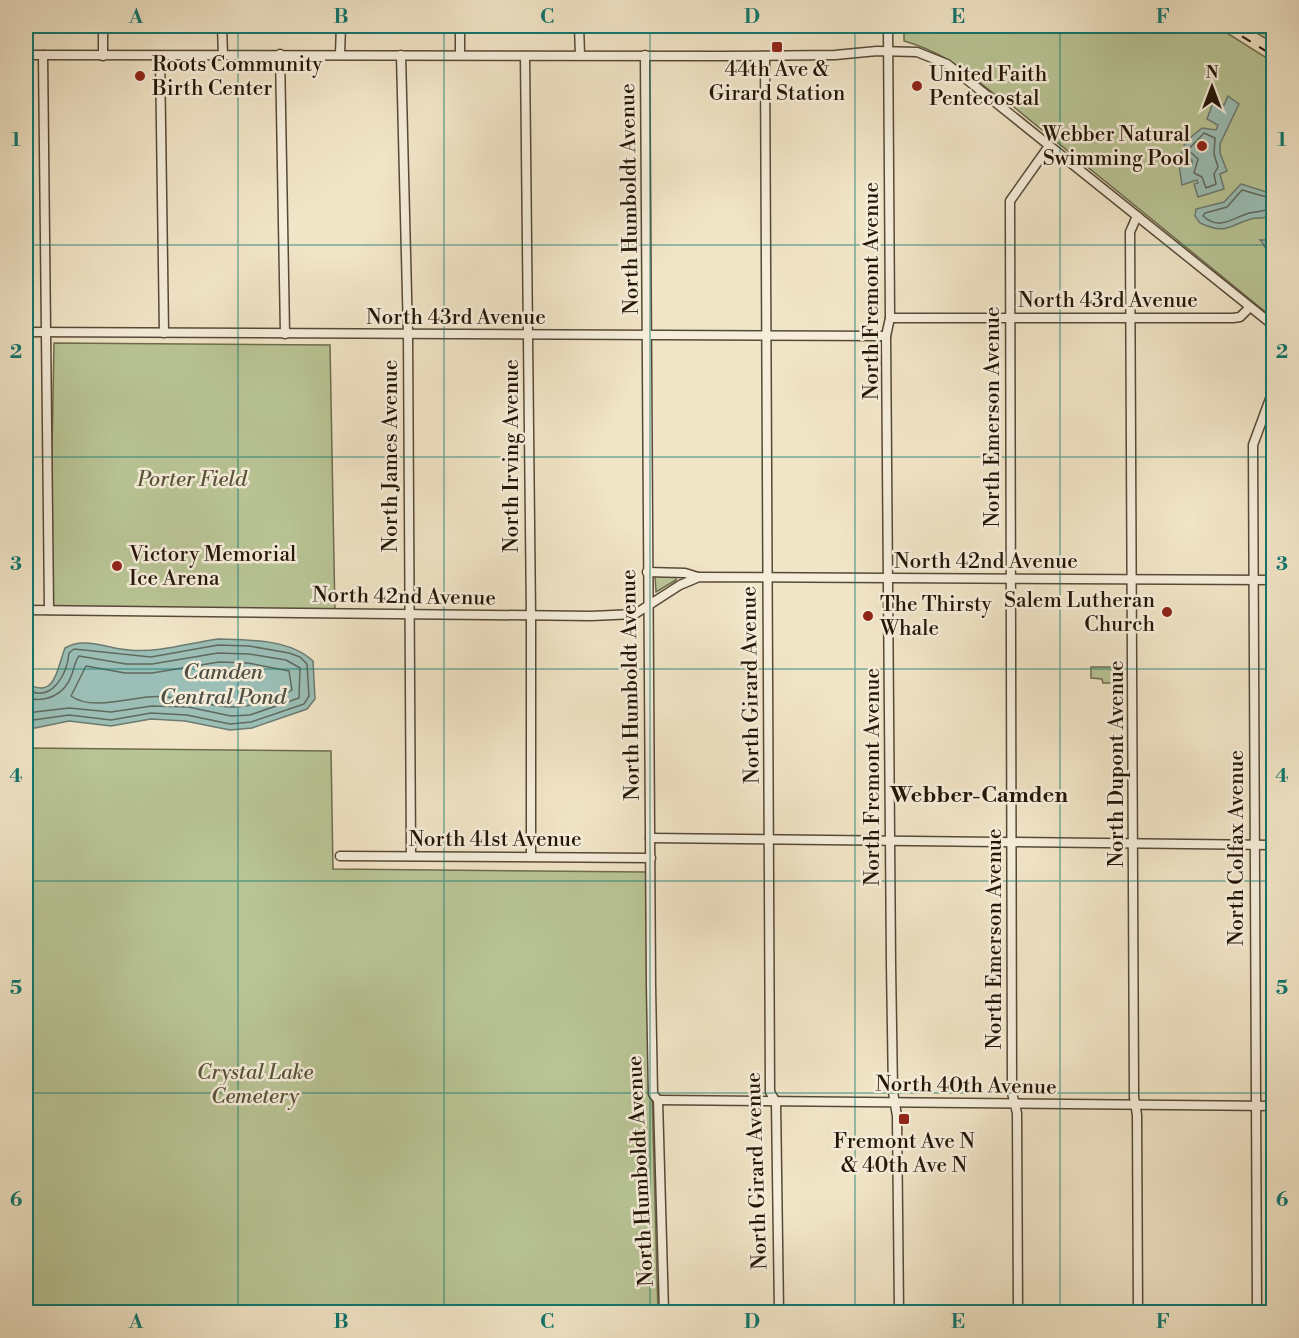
<svg xmlns="http://www.w3.org/2000/svg" width="1299" height="1338" font-family="'Libre Bodoni',serif">
  <style>
    .green { fill: #b9c596; stroke: #6e6d4e; stroke-width: 1.5 }
    .water { fill: #9bbfb7; stroke: #6b7b71; stroke-width: 1.5 }
    .lines { fill: none; stroke-linecap: round; stroke-linejoin: round }
    .shore { stroke: #606a5f; stroke-width: 1.5 }
    .stream { stroke: #6b7b71; stroke-width: 2 }
    .minor-casing { stroke: #574937; stroke-width: 11 }
    .minor { stroke: #f6eedb; stroke-width: 8 }
    .rail { stroke: #241507; stroke-width: 2; stroke-dasharray: 10 10; stroke-linecap: butt }
    .grid { fill: none; stroke: #0f766e; stroke-width: 1.5; stroke-opacity: 0.55 }
    .poi-dot { fill: #8f2418; stroke: #f6eedb; stroke-width: 2 }
    .labels { text-anchor: middle; stroke-width: 5; stroke-linejoin: round; paint-order: stroke }
    .poi-label { font-size: 21px; fill: #241507; stroke: #f6eedb; text-anchor: start }
    .street-label { font-size: 21px; fill: #241507; stroke: #f6eedb }
    .park-label { font-size: 21px; font-style: italic; fill: #585339; stroke: #f6eedb }
    .water-label { font-size: 22px; font-style: italic; fill: #4e5045; stroke: #f6eedb }
    .neighbourhood-label { font-size: 22px; font-weight: bold; fill: #241507; stroke: #f6eedb }
    .neatline { fill: none; stroke: #0f766e; stroke-width: 2 }
    .grid-label { font-size: 20px; text-anchor: middle; font-weight: bold; fill: #0f766e }
  </style>
  <rect width="100%" height="100%" fill="#f1e5c7"/>
  <filter id="stains"><feTurbulence type="fractalNoise" baseFrequency=".00333" numOctaves="4"/><feColorMatrix values="0 0 0 0 .2 0 0 0 0 .09 0 0 0 0 .02 0 0 0 .5 -.17"/></filter>
  <radialGradient id="worn" r=".72"><stop offset=".6" stop-color="#630" stop-opacity="0"/><stop offset="1" stop-color="#630" stop-opacity=".3"/></radialGradient>
  <!-- green -->
  <g class="green">
    <path d="M 904,26 L 1216,26 L 1273,62 L 1273,318 L 1004,99 L 998,97 C 966,72 944,52 904,41 Z"/>
    <polygon points="1245,26 1273,26 1273,43"/>
    <polygon points="54,343 330,345 335,614 49,610"/>
    <polygon points="655,576 676,576 676,580 656,592"/>
    <polygon points="1091,667 1116,667 1116,683 1103,683 1102,679 1091,678"/>
    <polygon points="26,748 331,751 333,869 646,872 658,1312 26,1312"/>
  </g>
  <!-- water -->
  <g class="water">
    <polygon points="1228,96 1239,104 1220,144 1220,153 1227,171 1220,174 1224,189 1198,197 1194,184 1198,183 1197,180 1182,185 1179,165 1192,164 1192,160 1180,156 1186,141 1202,128 1216,130 1218,125 1207,119 1214,100 1224,105"/>
    <path d="M 1241,184 L 1273,194 L 1273,213 C 1266,220 1260,217 1251,219 C 1227,226 1227,235 1200,223 L 1195,216 L 1196,209 L 1224,202 Z"/>
    <path d="M 1260,240 L 1273,240 L 1273,264 C 1266,257 1268,247 1260,240 Z"/>
    <path d="M 218,639 C 249,640 290,639 313,661 L 315,699 L 307,709 L 252,728 L 230,730 L 185,721 L 151,719 L 111,726 L 69,721 L 35,728 L 26,727 L 26,682 C 56,703 58,664 65,648 C 84,636 108,649 129,650 C 159,653 189,643 218,639 Z"/>
  </g>
  <g class="lines">
    <!-- shore -->
    <g class="shore">
      <polygon points="1204,133 1215,138 1214,154 1218,167 1214,174 1216,184 1206,188 1202,177 1194,173 1198,159 1188,150"/>
      <path d="M 1274,199 L 1242,190 L 1227,207 L 1205,213 L 1203,216 C 1219,231 1233,218 1249,213 C 1257,212 1266,210 1274,209"/>
      <path d="M 219,662 L 248,663 L 289,671 L 292,690 C 277,700 252,706 235,707 C 208,708 179,694 148,697 C 127,699 89,710 71,696 L 86,666 L 125,673 L 152,673 Z"/>
      <path d="M 26,689 C 52,704 67,674 69,653 L 74,649 L 151,657 L 218,645 L 249,646 L 289,653 L 300,657 L 307,664 L 309,696 L 304,704 L 251,722 L 230,724 L 187,715 L 151,713 L 111,720 L 69,715 L 26,721"/>
      <path d="M 26,698 C 46,703 65,695 72,674 C 74,668 75,661 79,656 L 126,664 L 152,664 L 218,653 L 249,654 L 286,660 L 300,668 L 299,698 L 250,715 L 231,716 L 188,707 L 152,706 L 111,712 L 69,708 L 26,713"/>
    </g>
    <!-- stream -->
    <polyline class="stream" points="1261,26 1263,29"/>
    <!-- minor casing -->
    <g class="minor-casing">
      <g id="minor">
        <polyline points="103,26 103,56"/>
        <polyline points="222,26 223,56"/>
        <polyline points="579,26 580,55"/>
        <polyline points="888,26 890,318 886,336 891,964 893,1092 897,1116 899,1312"/>
        <polyline points="280,54 285,334"/>
        <polyline points="340,54 341,26"/>
        <polyline points="26,55 726,56 835,55 877,51 917,52 947,64 985,94 1274,326"/>
        <polyline points="43,55 49,610"/>
        <polyline points="401,55 408,335 411,856"/>
        <polyline points="460,55 460,26"/>
        <polyline points="645,55 651,986 653,1094 658,1100 664,1312"/>
        <polyline points="160,56 164,333"/>
        <polyline points="525,56 531,618 531,856"/>
        <polyline points="765,56 770,1092 776,1102 779,1312"/>
        <polyline points="1137,216 1130,232 1134,1097 1137,1115 1138,1312"/>
        <polyline points="890,318 1233,318 1240,317 1250,307"/>
        <polyline points="26,332 886,336"/>
        <polyline points="647,572 685,573 698,577"/>
        <polyline points="26,610 591,616 635,614 680,585 699,577 1274,580"/>
        <polyline points="650,838 1274,845"/>
        <polyline points="340,856 651,858"/>
        <polyline points="658,1100 1274,1106"/>
        <polyline points="1018,1312 1017,1113 1012,1093 1010,201 1049,146"/>
        <polyline points="1257,1312 1253,445 1274,388"/>
      </g>
    </g>
    <!-- minor -->
    <use href="#minor" class="minor"/>
    <!-- rail -->
    <polyline class="rail" points="1225,26 1274,56"/>
  </g>
  <!-- grid -->
  <path class="grid" d="M 238,26 L 238,1312M 444,26 L 444,1312M 650,26 L 650,1312M 855,26 L 855,1312M 1060,26 L 1060,1312M 26,245 L 1274,245M 26,457 L 1274,457M 26,669 L 1274,669M 26,881 L 1274,881M 26,1093 L 1274,1093"/>
  <!-- markers -->
  <g class="poi-dot">
    <rect x="771" y="41" width="12" height="12" rx="3"/>
    <circle cx="140" cy="76" r="6"/>
    <circle cx="917" cy="86" r="6"/>
    <circle cx="1202" cy="146" r="6"/>
    <circle cx="117" cy="566" r="6"/>
    <circle cx="1167" cy="612" r="6"/>
    <circle cx="868" cy="616" r="6"/>
    <rect x="898" y="1113" width="12" height="12" rx="3"/>
  </g>
  <g class="labels">
    <!-- poi labels -->
    <g class="poi-label">
      <text x="152" y="71">Roots Community<tspan x="152" dy="24">Birth Center</tspan></text>
      <text x="777" y="76" text-anchor="middle">44th Ave &amp;<tspan x="777" dy="24">Girard Station</tspan></text>
      <text x="929" y="81">United Faith<tspan x="929" dy="24">Pentecostal</tspan></text>
      <text x="1190" y="141" text-anchor="end">Webber Natural<tspan x="1190" dy="24">Swimming Pool</tspan></text>
      <text x="129" y="561">Victory Memorial<tspan x="129" dy="24">Ice Arena</tspan></text>
      <text x="1155" y="607" text-anchor="end">Salem Lutheran<tspan x="1155" dy="24">Church</tspan></text>
      <text x="880" y="611">The Thirsty<tspan x="880" dy="24">Whale</tspan></text>
      <text x="904" y="1148" text-anchor="middle">Fremont Ave N<tspan x="904" dy="24">&amp; 40th Ave N</tspan></text>
    </g>
    <!-- street labels -->
    <g class="street-label">
      <text transform="translate(629 199) rotate(-91)" y="7">North Humboldt Avenue</text>
      <text transform="translate(871 291) rotate(-90)" y="7">North Fremont Avenue</text>
      <text x="1108" y="307">North 43rd Avenue</text>
      <text x="456" y="324">North 43rd Avenue</text>
      <text transform="translate(992 417) rotate(-90)" y="7">North Emerson Avenue</text>
      <text transform="translate(390 456) rotate(-90)" y="7">North James Avenue</text>
      <text transform="translate(511 456) rotate(-90)" y="7">North Irving Avenue</text>
      <text x="986" y="568">North 42nd Avenue</text>
      <text transform="translate(404 596) rotate(1)" y="7">North 42nd Avenue</text>
      <text transform="translate(630 685) rotate(-91)" y="7">North Humboldt Avenue</text>
      <text transform="translate(750 685) rotate(-91)" y="7">North Girard Avenue</text>
      <text transform="translate(1116 764) rotate(-90)" y="7">North Dupont Avenue</text>
      <text transform="translate(872 777) rotate(-90)" y="7">North Fremont Avenue</text>
      <text x="495" y="846">North 41st Avenue</text>
      <text transform="translate(1236 848) rotate(-90)" y="7">North Colfax Avenue</text>
      <text transform="translate(994 939) rotate(-90)" y="7">North Emerson Avenue</text>
      <text transform="translate(966 1085) rotate(1)" y="7">North 40th Avenue</text>
      <text transform="translate(640 1171) rotate(-93)" y="7">North Humboldt Avenue</text>
      <text transform="translate(756 1171) rotate(-92)" y="7">North Girard Avenue</text>
    </g>
    <!-- park labels -->
    <g class="park-label">
      <text x="192" y="486">Porter Field</text>
      <text x="255" y="1079">Crystal Lake<tspan x="255" dy="24">Cemetery</tspan></text>
    </g>
    <!-- water labels -->
    <g class="water-label">
      <text x="223" y="679">Camden<tspan x="223" dy="25">Central Pond</tspan></text>
    </g>
    <!-- neighbourhood labels -->
    <g class="neighbourhood-label">
      <text x="979" y="802">Webber-Camden</text>
    </g>
  </g>
  <!-- margin -->
  <rect width="1299" height="1338" fill="none" stroke="#f1e5c7" stroke-width="66"/>
  <!-- north arrow -->
  <g transform="translate(1212 87)" stroke="#f6eedb" stroke-width="4.5" paint-order="stroke">
  <path d="M0-4.5L10 22L0 15L-10 22Z" fill="#241507"/>
  <text y="-9" font-size="16" font-weight="bold" text-anchor="middle" fill="#241507">N</text>
  </g>
  <rect x="33" y="33" width="1233" height="1272" class="neatline"/>
  <g class="grid-label">
    <text x="136" y="23">A</text>
    <text x="341" y="23">B</text>
    <text x="547" y="23">C</text>
    <text x="752" y="23">D</text>
    <text x="958" y="23">E</text>
    <text x="1163" y="23">F</text>
    <text x="16" y="146">1</text>
    <text x="1282" y="146">1</text>
    <text x="16" y="358">2</text>
    <text x="1282" y="358">2</text>
    <text x="16" y="570">3</text>
    <text x="1282" y="570">3</text>
    <text x="16" y="782">4</text>
    <text x="1282" y="782">4</text>
    <text x="16" y="994">5</text>
    <text x="1282" y="994">5</text>
    <text x="16" y="1206">6</text>
    <text x="1282" y="1206">6</text>
    <text x="136" y="1328">A</text>
    <text x="341" y="1328">B</text>
    <text x="547" y="1328">C</text>
    <text x="752" y="1328">D</text>
    <text x="958" y="1328">E</text>
    <text x="1163" y="1328">F</text>
  </g>
  <rect width="100%" height="100%" filter="url(#stains)"/>
  <rect width="100%" height="100%" fill="url(#worn)"/>
</svg>
